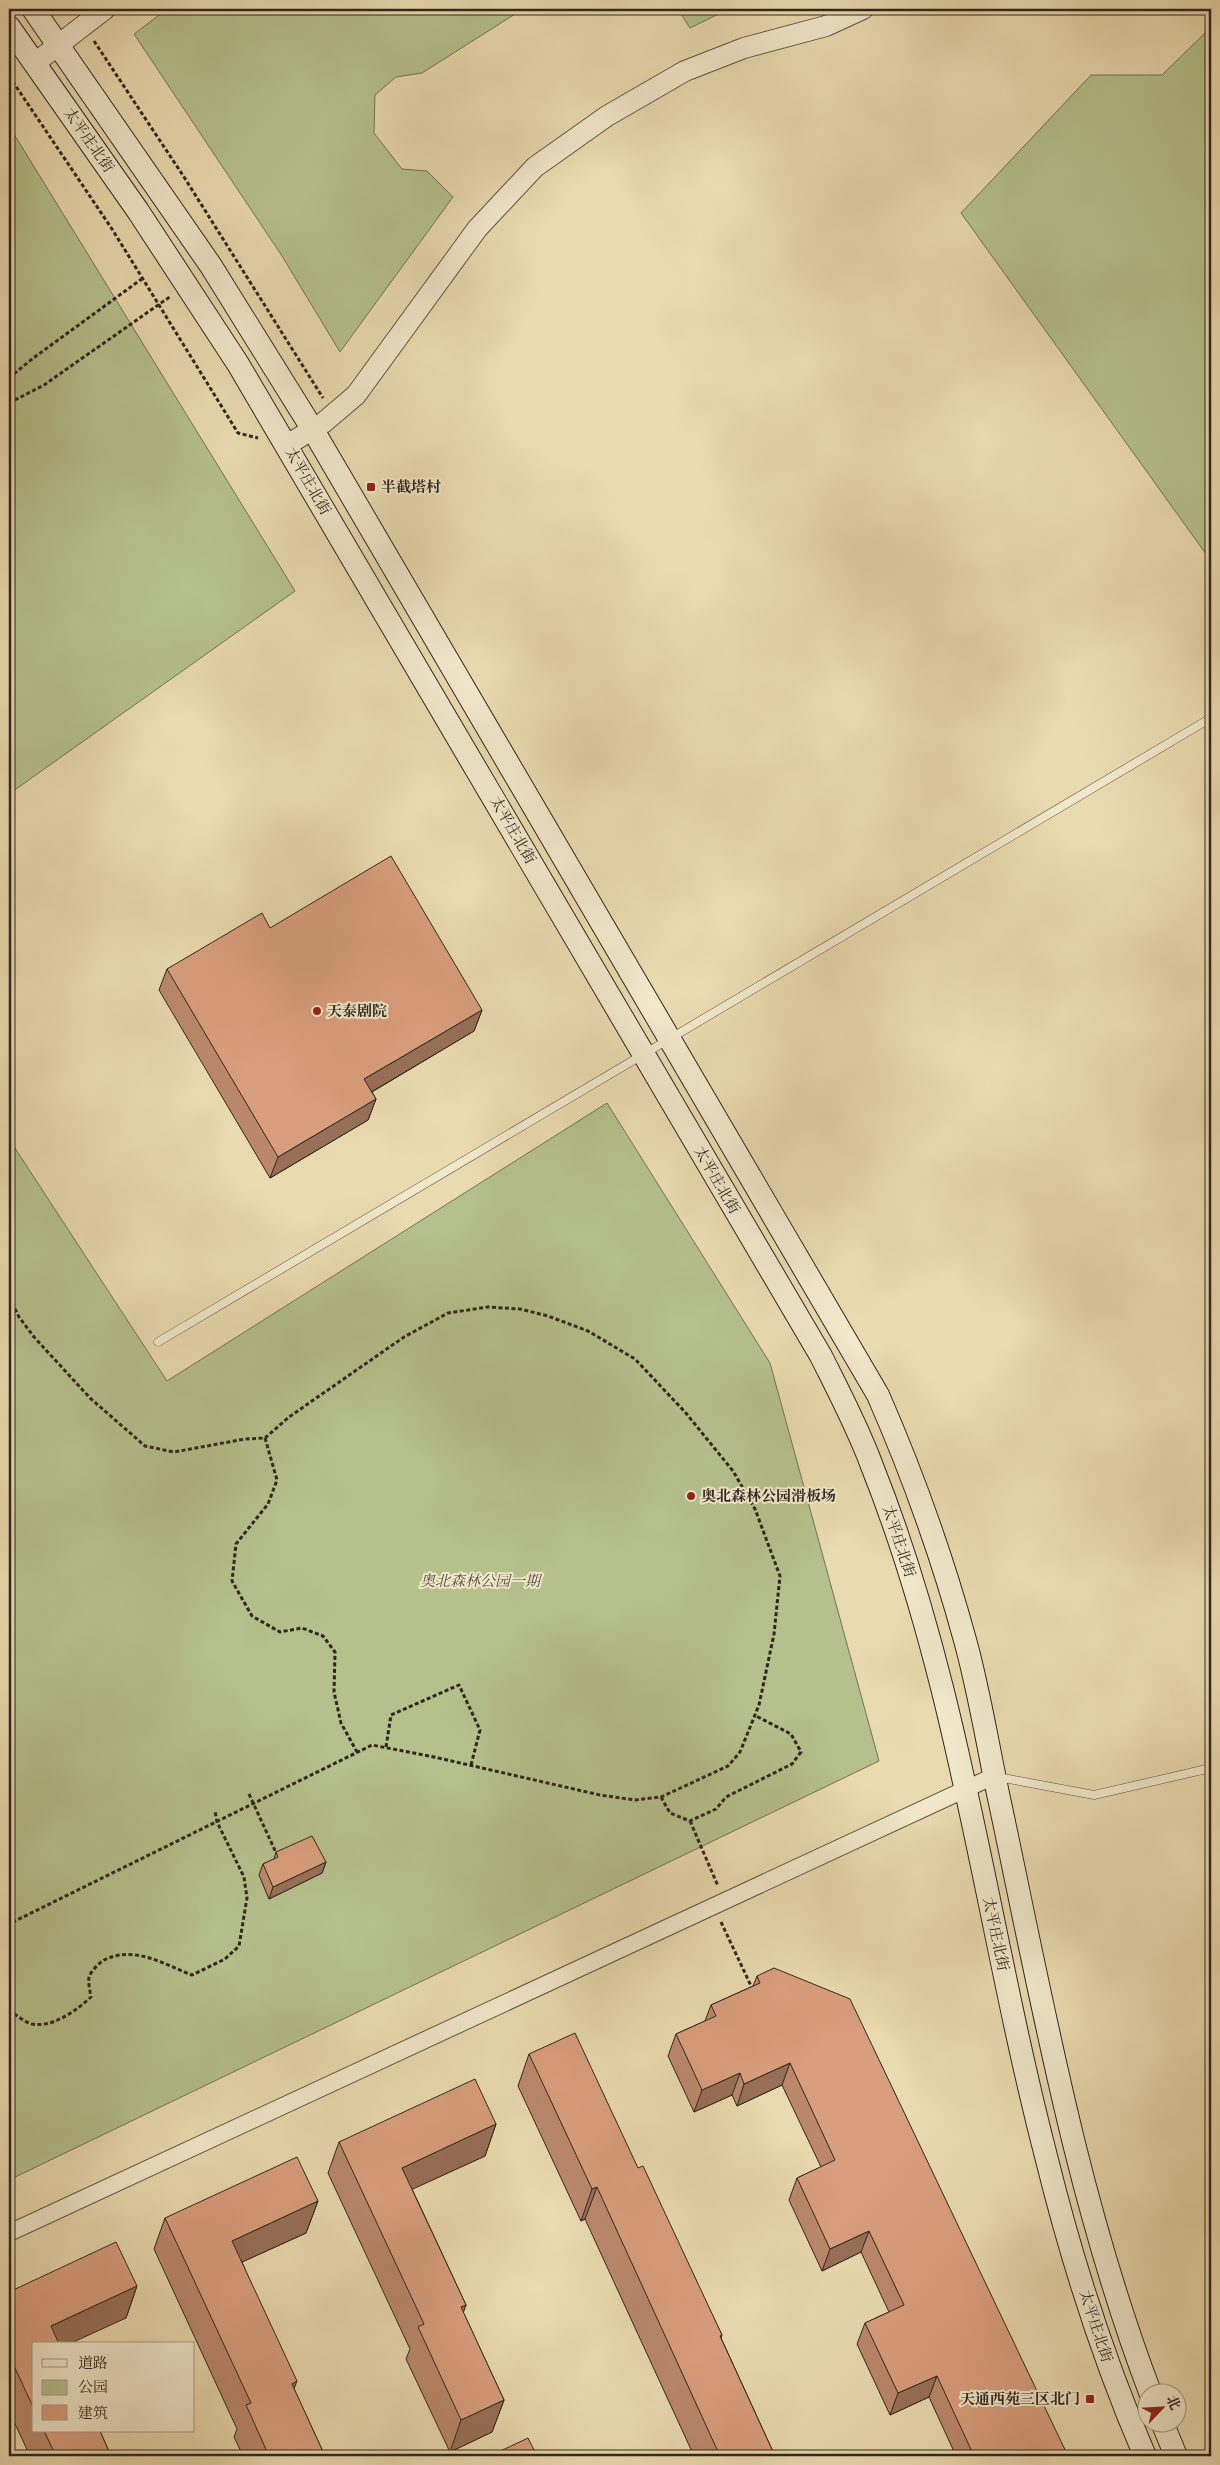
<svg xmlns="http://www.w3.org/2000/svg" width="1220" height="2465" font-family="'IM FELL Double Pica','Noto Serif SC',serif">
  <style>
    .green { fill: #b5c08c; stroke: #727355 }
    .lines { fill: none; stroke-linecap: round; stroke-linejoin: round }
    .service-casing { stroke: #5e5342; stroke-width: 9 }
    .minor-casing { stroke: #5e5342; stroke-width: 18 }
    .tertiary-casing { stroke: #5e5342; stroke-width: 22 }
    .secondary-casing { stroke: #30261e; stroke-width: 24 }
    .path { stroke: #30261e; stroke-width: 3; stroke-dasharray: 4 2.5; stroke-linecap: butt }
    .service { stroke: #f1e7cb; stroke-width: 8 }
    .minor { stroke: #f1e7cb; stroke-width: 16 }
    .tertiary { stroke: #f1e7cb; stroke-width: 20 }
    .secondary { stroke: #f1e7cb; stroke-width: 22 }
    .wall { fill: #bb886c; stroke: #30261e }
    .shaded-wall { fill: #986f58; stroke: #30261e }
    .building { fill: #d99e7d; stroke: #30261e }
    .poi-dot { fill: #8f2418; stroke: #f1e7cb; stroke-width: 2 }
    .labels { text-anchor: middle; stroke-width: 4; stroke-linejoin: round; paint-order: stroke }
    .street-label { font-size: 15px; fill: #30261e; stroke: #f1e7cb }
    .poi-label { font-size: 15px; font-weight: bold; fill: #30261e; stroke: #f1e7cb; text-anchor: start }
    .park-label { font-size: 15px; font-style: italic; fill: #514c3a; stroke: #f1e7cb }
  </style>
  <rect width="100%" height="100%" fill="#eadaaf"/>
  <filter id="stains"><feTurbulence type="fractalNoise" baseFrequency=".004" numOctaves="4"/><feColorMatrix values="0 0 0 0 .2 0 0 0 0 .09 0 0 0 0 .02 0 0 0 .5 -.17"/></filter>
  <radialGradient id="worn" r=".72"><stop offset=".6" stop-color="#630" stop-opacity="0"/><stop offset="1" stop-color="#630" stop-opacity=".3"/></radialGradient>
  <!-- green -->
  <g class="green">
    <polygon points="167,9 523,9 422,73 396,77 375,95 374,133 402,169 427,171 453,197 340,352 282,256 134,34"/>
    <polygon points="678,9 729,9 690,28"/>
    <polygon points="1211,27 1211,561 961,213 1091,75 1162,75"/>
    <polygon points="9,126 295,591 9,794"/>
    <polygon points="607,1103 770,1363 879,1761 9,2180 9,1139 167,1381"/>
  </g>
  <g class="lines">
    <!-- service casing -->
    <g class="service-casing">
      <g id="service">
        <polyline points="158,1342 1211,718"/>
        <polyline points="998,1777 1094,1795 1211,1768"/>
      </g>
    </g>
    <!-- minor casing -->
    <g class="minor-casing">
      <polyline id="minor" points="9,2233 994,1776"/>
    </g>
    <!-- tertiary casing -->
    <g class="tertiary-casing">
      <g id="tertiary">
        <polyline points="35,63 105,9"/>
        <polyline points="287,445 323,423 356,395 477,229 535,167 607,116 685,71 744,48 826,26 863,9"/>
      </g>
    </g>
    <!-- secondary casing -->
    <g class="secondary-casing">
      <g id="secondary">
        <path d="M 33,9 L 211,266 L 313,430 L 878,1395 C 913,1475 942,1556 965,1640 C 980,1694 988,1748 1000,1803 C 1042,2001 1078,2203 1150,2392"/>
        <path d="M 9,27 L 138,211 L 238,364 L 821,1356 C 839,1392 858,1428 872,1466 C 961,1689 987,1930 1047,2160 C 1072,2261 1104,2361 1145,2456"/>
        <polyline points="1162,2422 1176,2456"/>
      </g>
    </g>
    <!-- path -->
    <g class="path">
      <polyline points="94,41 184,177 323,398"/>
      <polyline points="9,76 112,229 238,433 258,438"/>
      <polyline points="9,378 32,359 143,278"/>
      <polyline points="9,403 44,385 171,296"/>
      <polyline points="9,1297 19,1317 34,1337 90,1398 145,1446 174,1452 245,1439 265,1438 289,1417 404,1337 448,1313 488,1307 520,1309 548,1316 588,1331 635,1359 685,1412 733,1471 755,1509 780,1576 774,1634 759,1705 740,1752 728,1766 661,1797 635,1800 600,1795 434,1757 372,1745 9,1924"/>
      <polyline points="265,1438 277,1480 268,1504 236,1544 232,1581 252,1616 280,1632 302,1628 323,1636 335,1652 334,1692 341,1723 357,1752"/>
      <polyline points="386,1747 391,1715 459,1685 480,1730 471,1765"/>
      <polyline points="249,1794 278,1857"/>
      <polyline points="661,1797 670,1813 690,1821 716,1809 726,1797 792,1764 801,1752 791,1734 756,1716"/>
      <polyline points="690,1821 718,1886"/>
      <polyline points="721,1922 752,1988"/>
      <path d="M 9,2010 C 15,2014 24,2022 32,2024 C 53,2028 77,2010 91,1997 C 90,1991 88,1983 89,1977 C 91,1971 99,1963 104,1960 C 135,1945 163,1964 192,1975 L 225,1959 L 239,1946 L 247,1898 L 244,1877 L 217,1822 L 215,1811"/>
    </g>
    <!-- service -->
    <use href="#service" class="service"/>
    <!-- minor -->
    <use href="#minor" class="minor"/>
    <!-- tertiary -->
    <use href="#tertiary" class="tertiary"/>
    <!-- secondary -->
    <use href="#secondary" class="secondary"/>
  </g>
  <!-- wall -->
  <g class="wall">
    <polygon points="270,928 482,1010 474,1031 372,1092 376,1099 368,1120 270,1178 159,990 167,969"/>
    <polygon points="276,1852 326,1862 322,1873 269,1899 259,1875 263,1864 274,1859"/>
    <polygon points="757,1976 1068,2456 956,2456 929,2397 890,2415 857,2344 865,2323 889,2312 861,2252 822,2271 789,2200 797,2178 821,2167 782,2085 737,2106 732,2095 694,2112 668,2056 676,2034 705,2021 711,2005 753,1986"/>
    <polygon points="529,2054 638,2168 722,2335 721,2338 775,2456 694,2456 585,2219 581,2221 518,2086"/>
    <polygon points="496,2124 485,2156 412,2189 466,2305 463,2312 504,2400 492,2432 450,2452 406,2359 410,2349 328,2173 339,2142"/>
    <polygon points="318,2201 306,2233 242,2262 294,2389 325,2456 243,2456 234,2437 237,2429 154,2249 165,2218"/>
    <polygon points="137,2286 126,2318 34,2344 34,2431 100,2431 111,2456 30,2456 9,2411 9,2292"/>
  </g>
  <!-- shaded-wall -->
  <g class="shaded-wall">
    <polygon points="482,1010 474,1031 356,1101 364,1079"/>
    <polygon points="376,1099 368,1120 270,1178 278,1157"/>
    <polygon points="326,1862 322,1873 269,1899 273,1887"/>
    <polygon points="790,2063 782,2085 737,2106 744,2084"/>
    <polygon points="740,2073 732,2095 694,2112 702,2090"/>
    <polygon points="496,2124 485,2156 391,2199 402,2168"/>
    <polygon points="597,2187 585,2219 581,2221 592,2189"/>
    <polygon points="318,2201 306,2233 220,2272 232,2241"/>
    <polygon points="869,2231 861,2252 822,2271 830,2249"/>
    <polygon points="137,2286 126,2318 69,2344 45,2344 51,2326"/>
    <polygon points="466,2305 455,2336 461,2307"/>
    <polygon points="937,2376 929,2397 890,2415 898,2393"/>
    <polygon points="297,2381 285,2413 292,2384"/>
    <polygon points="504,2400 492,2432 450,2452 461,2420"/>
  </g>
  <!-- building -->
  <g class="building">
    <polygon points="391,856 482,1010 364,1079 376,1099 278,1157 167,969 262,913 270,928"/>
    <polygon points="312,1836 326,1862 273,1887 263,1864 278,1857 276,1852"/>
    <polygon points="774,1968 850,1999 1068,2456 974,2456 937,2376 898,2393 865,2323 904,2305 869,2231 830,2249 797,2178 835,2160 790,2063 744,2084 740,2073 702,2090 676,2034 716,2016 711,2005 760,1983 757,1976"/>
    <polygon points="575,2033 638,2168 643,2166 722,2335 720,2336 775,2456 720,2456 597,2187 592,2189 529,2054"/>
    <polygon points="475,2079 496,2124 402,2168 466,2305 461,2307 504,2400 461,2420 418,2327 424,2324 339,2142"/>
    <polygon points="297,2157 318,2201 232,2241 297,2381 292,2384 325,2456 269,2456 246,2405 251,2403 165,2218"/>
    <polygon points="116,2242 137,2286 51,2326 59,2344 34,2344 34,2409 9,2355 9,2292"/>
    <polygon points="44,2431 100,2431 111,2456 56,2456"/>
    <polygon points="528,2438 537,2456 490,2456"/>
  </g>
  <!-- markers -->
  <g class="poi-dot">
    <rect x="366" y="482" width="10" height="10" rx="2.5"/>
    <circle cx="317" cy="1011" r="5"/>
    <circle cx="691" cy="1496" r="5"/>
    <rect x="1085" y="2394" width="10" height="10" rx="2.5"/>
  </g>
  <g class="labels">
    <!-- street labels -->
    <g class="street-label">
      <text transform="translate(89 140) rotate(55)" y="5">太平庄北街</text>
      <text transform="translate(308 481) rotate(60)" y="5">太平庄北街</text>
      <text transform="translate(513 830) rotate(60)" y="5">太平庄北街</text>
      <text transform="translate(717 1180) rotate(60)" y="5">太平庄北街</text>
      <text transform="translate(899 1541) rotate(72)" y="5">太平庄北街</text>
      <text transform="translate(996 1934) rotate(78)" y="5">太平庄北街</text>
      <text transform="translate(1096 2326) rotate(72)" y="5">太平庄北街</text>
    </g>
    <!-- poi labels -->
    <g class="poi-label">
      <text x="381" y="492">半截塔村</text>
      <text x="327" y="1016">天泰剧院</text>
      <text x="701" y="1501">奥北森林公园滑板场</text>
      <text x="1080" y="2404" text-anchor="end">天通西苑三区北门</text>
    </g>
    <!-- park labels -->
    <g class="park-label">
      <text x="480" y="1586">奥北森林公园一期</text>
    </g>
  </g>
  <!-- margin -->
  <rect width="1220" height="2465" fill="none" stroke="#eadaaf" stroke-width="30"/>
  <rect x="10" y="10" width="1200" height="2445" fill="none" stroke="#30261e" stroke-width="2.5"/>
  <rect x="15" y="15" width="1190" height="2435" fill="none" stroke="#30261e"/>
  <!-- legend -->
  <rect x="32" y="2342" width="162" height="90" fill="#f1e7cb" stroke="#a49a86"/>
  <rect x="42" y="2359" width="25" height="8" fill="#f1e7cb" stroke="#a49a86"/>
  <text x="78" y="2368" font-size="15" fill="#30261e">道路</text>
  <rect x="42" y="2380" width="25" height="15" fill="#b5c08c" stroke="#a49a86"/>
  <text x="78" y="2392" font-size="15" fill="#30261e">公园</text>
  <rect x="42" y="2405" width="25" height="15" fill="#d99e7d" stroke="#a49a86"/>
  <text x="78" y="2418" font-size="15" fill="#30261e">建筑</text>
  <!-- north arrow -->
  <g transform="translate(1162 2408) rotate(65)"><circle r="24" fill="#f1e7cb" stroke="#a49a86"/>
  <path d="M0-4L9 19L0 12L-9 19Z" fill="#8f2418"/>
  <text y="-8" font-size="14" font-weight="bold" text-anchor="middle" fill="#30261e">北</text>
  </g>
  <rect width="100%" height="100%" filter="url(#stains)"/>
  <rect width="100%" height="100%" fill="url(#worn)"/>
</svg>
